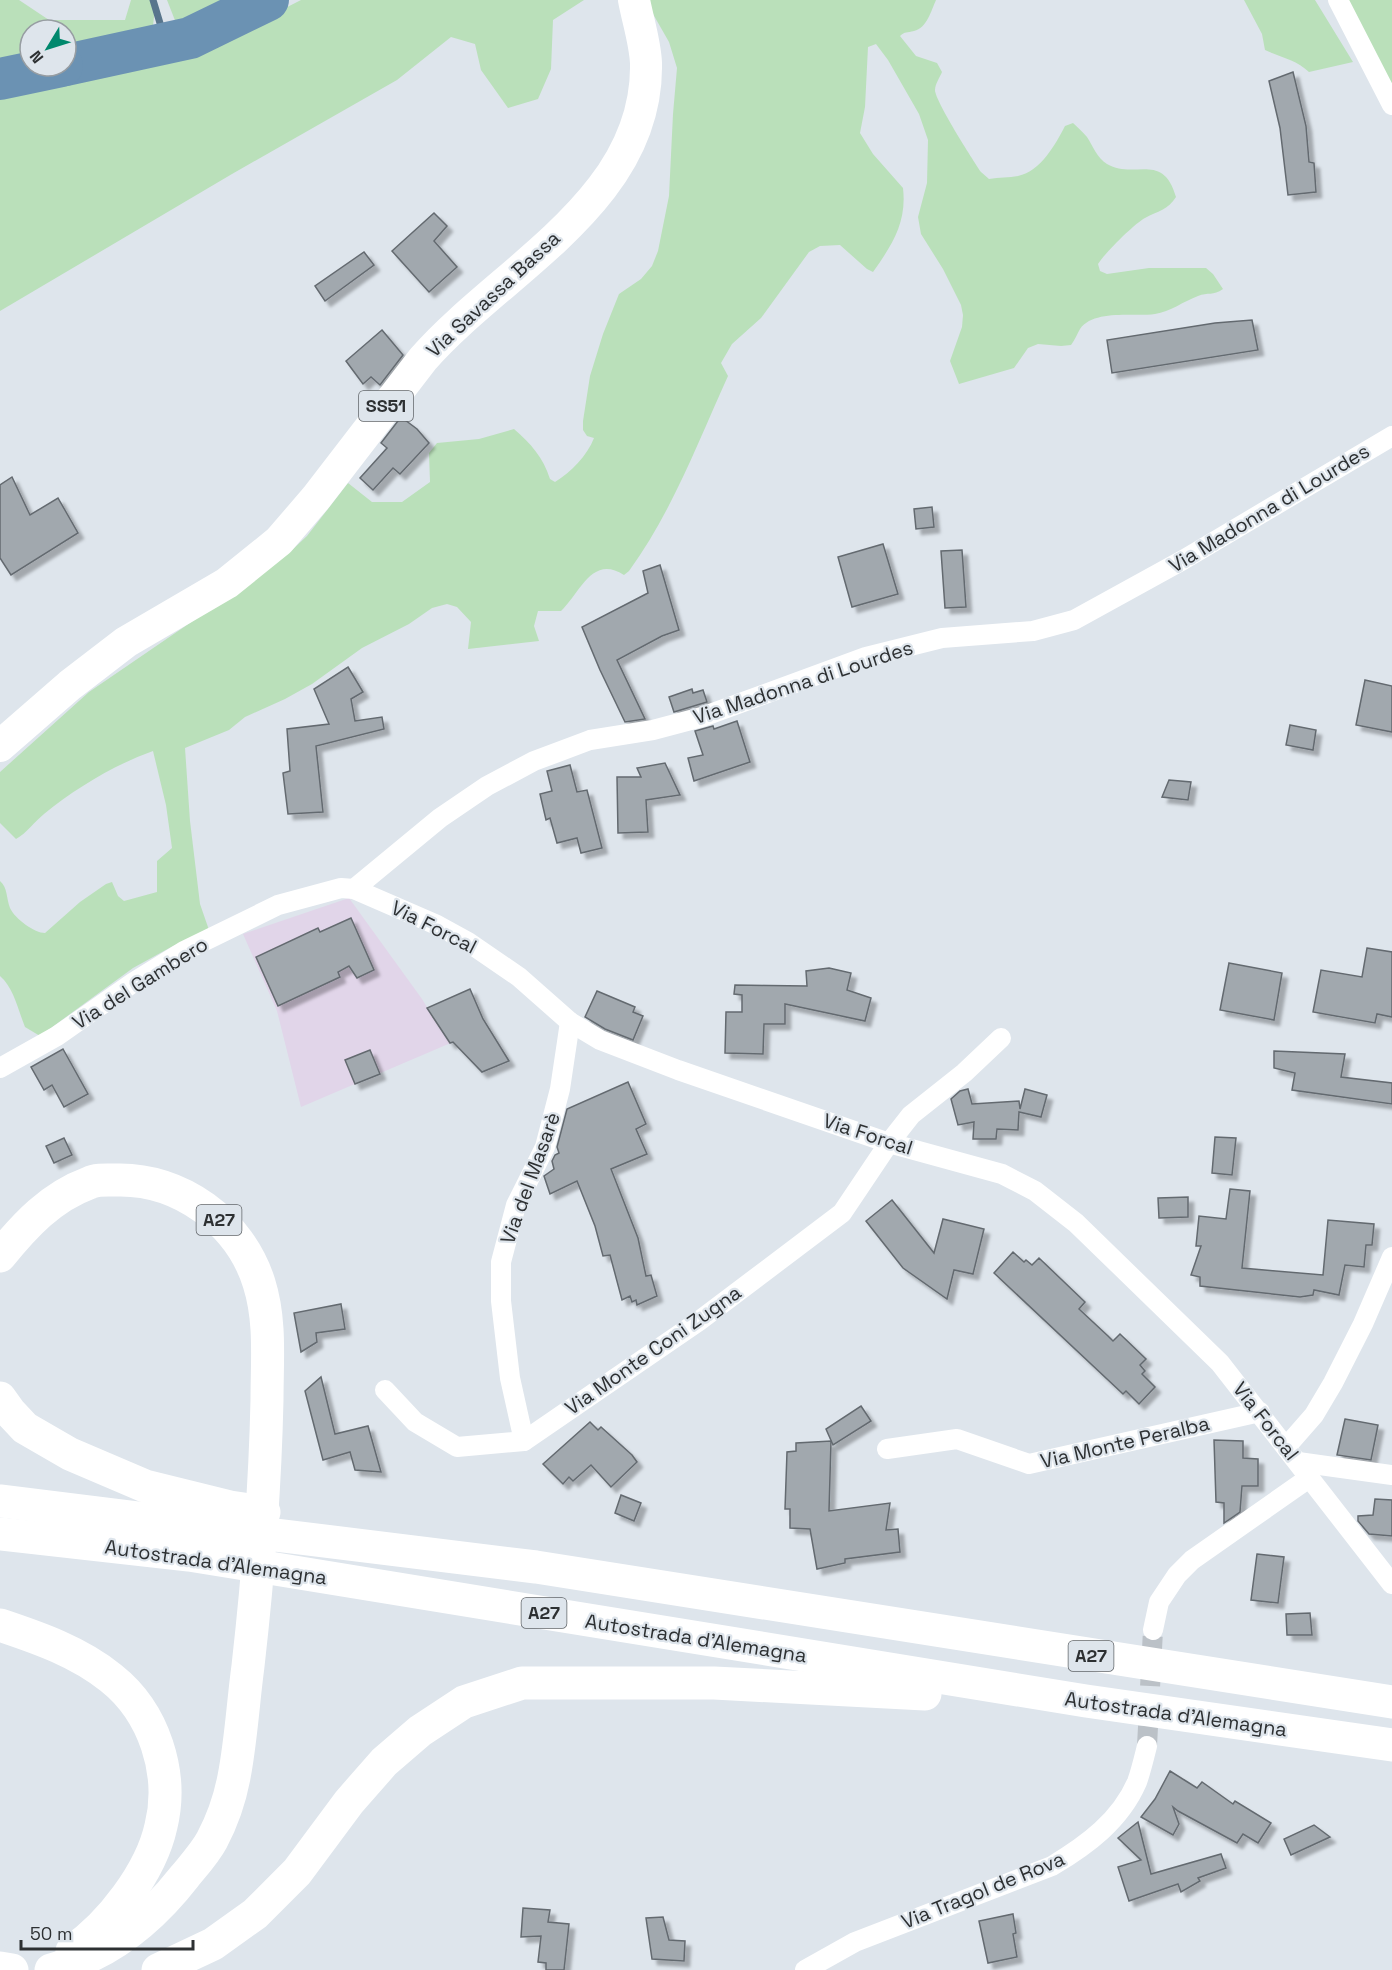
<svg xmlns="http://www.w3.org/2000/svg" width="1392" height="1970" font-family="'Space Grotesk',sans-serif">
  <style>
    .education { fill: #e1d5e9 }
    .green { fill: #bae0ba }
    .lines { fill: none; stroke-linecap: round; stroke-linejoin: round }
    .stream { stroke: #58758c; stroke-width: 7 }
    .river { stroke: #6b92b3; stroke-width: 42 }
    .building { fill: #a1a8ae; stroke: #646a70; stroke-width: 1.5; filter: url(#shadow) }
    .minor-tunnel { stroke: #bbc1c7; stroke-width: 20; stroke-dasharray: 20 10; stroke-linecap: butt }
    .minor { stroke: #fff; stroke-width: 20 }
    .primary { stroke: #fff; stroke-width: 32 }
    .motorway { stroke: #fff; stroke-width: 33 }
    .labels { text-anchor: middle; stroke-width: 4.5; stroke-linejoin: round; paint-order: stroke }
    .shield { fill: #dee5ec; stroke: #62666a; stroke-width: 1.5 }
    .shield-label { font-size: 18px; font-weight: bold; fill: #2d3032 }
    .street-label { font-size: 20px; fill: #2d3032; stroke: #dee5ec }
  </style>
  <defs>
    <filter id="shadow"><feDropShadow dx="5.5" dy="5.5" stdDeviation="1.5" flood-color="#0004"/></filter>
  </defs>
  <rect width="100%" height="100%" fill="#dee5ec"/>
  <!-- education -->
  <polygon class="education" points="349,898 422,999 442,1032 453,1042 301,1107 277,1011 243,934"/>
  <!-- green -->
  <g class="green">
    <polygon points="0,0 19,0 49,20 125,20 131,0 156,0 152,34 66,53 66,30 30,30 30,61 0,68"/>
    <polygon points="167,0 222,0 176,23"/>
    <polygon points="301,0 584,0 553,20 551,69 538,99 508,108 481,70 475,44 451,37 397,80 232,174 0,311 0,95 171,57 209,47"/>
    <path d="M 645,0 L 936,0 C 931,11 927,28 914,31 C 907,33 905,31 900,36 L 916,56 L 937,63 L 942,72 C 940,77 935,84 935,90 C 935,101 973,160 981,172 L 989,179 C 999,177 1009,178 1018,176 C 1041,171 1055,145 1065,126 L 1073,123 C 1078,128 1083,132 1087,137 C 1093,146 1097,158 1107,164 C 1134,180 1163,151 1176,197 C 1168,210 1158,211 1145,218 C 1134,224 1105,253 1098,264 L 1100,271 L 1107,274 L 1149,268 L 1206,268 L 1213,274 L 1223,289 C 1213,296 1208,292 1198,296 C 1184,301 1170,312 1155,314 C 1135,317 1094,309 1080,329 C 1077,334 1075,340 1071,345 L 1061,346 L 1038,344 L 1028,348 L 1014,368 L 959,384 L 950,361 L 962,327 L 963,315 L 961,305 L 943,269 L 921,234 L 918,217 L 927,183 L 928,140 L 919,114 L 888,60 L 876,44 L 868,47 L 865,107 L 860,133 L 873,154 L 903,188 C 907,223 892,245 873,272 L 867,269 L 840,245 L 820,246 L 809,252 L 761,318 L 732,344 L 721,363 L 728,376 C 698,442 672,512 629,571 L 624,575 C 592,554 580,593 561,611 L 538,611 L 534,626 L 539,641 L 468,649 L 471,622 L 457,607 L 447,604 L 432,608 L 409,624 L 362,648 L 312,684 L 285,699 L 245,717 L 229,730 L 185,748 L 190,821 L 200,904 L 209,930 L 173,946 L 133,968 L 40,1036 L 25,1027 C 18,1010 14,988 0,976 L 0,881 C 8,888 6,898 10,908 C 15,919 35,933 45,933 L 80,902 L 106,884 L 112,882 L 118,896 L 124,901 L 157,892 L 157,861 L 172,848 L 166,805 L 153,751 C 114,765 76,788 44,814 C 34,822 27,833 16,839 L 0,823 L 0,772 L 89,692 L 257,577 L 292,550 L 307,536 L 348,483 L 372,502 L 402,502 L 430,482 L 429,453 L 437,443 L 479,439 L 514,429 C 531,444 543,457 550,479 L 555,482 C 571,472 587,456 594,438 L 587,436 L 583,430 L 583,421 L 590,376 L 603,334 L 619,294 L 641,279 L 652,266 L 658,251 L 669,196 L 673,114 L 677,68 L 669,42 Z"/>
    <path d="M 1244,0 L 1315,0 L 1353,62 L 1309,72 C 1297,60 1280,57 1265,50 L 1262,34 Z"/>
    <polygon points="1342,0 1392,0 1392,91"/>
  </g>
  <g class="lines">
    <!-- stream -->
    <polyline class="stream" points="153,0 166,43"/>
    <!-- river -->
    <g class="river">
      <polyline points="66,65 190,38 268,0"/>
      <polyline points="0,79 62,66"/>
    </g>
  </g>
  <!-- building -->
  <g class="building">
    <polygon points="1293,72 1306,126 1309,162 1314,163 1316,192 1288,195 1280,128 1269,81"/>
    <polygon points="434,213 447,226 434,241 457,267 429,292 392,251"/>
    <polygon points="364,252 374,265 325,301 315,286"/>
    <polygon points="1252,320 1258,350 1112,373 1107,340 1215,323"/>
    <polygon points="382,330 403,355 380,385 371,377 363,384 346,361"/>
    <polygon points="401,417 417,429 429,443 400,474 393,468 373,490 360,478 387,448 381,443"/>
    <polygon points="12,477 30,515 58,498 78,533 11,575 0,558 0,485"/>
    <polygon points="932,507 934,527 916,529 914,509"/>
    <polygon points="883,544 898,594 852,607 838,557"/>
    <polygon points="962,550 966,607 945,608 941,551"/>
    <polygon points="660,565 679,630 662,636 617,660 645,719 625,722 600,670 582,627 648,593 643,571"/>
    <polygon points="348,667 363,692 351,699 355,721 382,717 384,729 316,746 323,812 288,814 283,773 290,771 287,729 329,724 314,689"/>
    <polygon points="1365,680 1392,686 1392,732 1356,725"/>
    <polygon points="692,689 693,693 703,690 707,702 674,712 669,697"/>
    <polygon points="737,721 750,762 694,781 688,758 703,755 695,731 713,726 714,729"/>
    <polygon points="1290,725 1316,730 1313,750 1286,745"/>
    <polygon points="665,763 680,795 646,800 648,832 618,833 617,777 641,777 637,768"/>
    <polygon points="570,765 577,792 587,790 602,848 581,853 577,838 557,843 550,818 546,820 540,794 552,791 547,771"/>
    <polygon points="1169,780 1191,782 1188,800 1162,797"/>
    <polygon points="351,918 374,970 357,978 349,966 338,972 340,977 278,1006 256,957 318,928 320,932"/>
    <polygon points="1367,948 1392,952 1392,1017 1377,1014 1375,1023 1313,1012 1321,970 1362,977"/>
    <polygon points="1229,963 1282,973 1274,1020 1220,1010"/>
    <polygon points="829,968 851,973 847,990 871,998 865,1021 785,1004 785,1024 764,1024 763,1054 725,1053 726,1012 742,1012 742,995 734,994 735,985 807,986 806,971"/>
    <polygon points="470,989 483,1019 509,1061 482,1072 453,1042 450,1043 427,1008"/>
    <polygon points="597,991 635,1007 633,1012 643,1016 633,1040 605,1029 585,1017"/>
    <polygon points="63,1049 88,1094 64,1107 52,1085 44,1090 31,1067"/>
    <polygon points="370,1050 380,1074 355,1084 345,1060"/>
    <polygon points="1274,1051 1345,1054 1341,1077 1392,1083 1392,1104 1292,1090 1295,1073 1274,1068"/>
    <polygon points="628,1082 646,1124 636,1129 647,1154 611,1169 638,1238 646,1276 651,1275 657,1296 637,1305 636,1300 632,1302 630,1296 622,1300 610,1255 603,1256 595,1226 577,1181 550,1194 544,1176 554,1169 552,1161 555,1155 559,1153 557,1147 567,1109"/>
    <polygon points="968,1089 972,1104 1019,1101 1020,1109 1025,1089 1047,1095 1041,1117 1019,1112 1018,1130 997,1129 996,1139 973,1139 974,1122 958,1125 951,1099 960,1091"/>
    <polygon points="1215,1137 1236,1138 1232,1175 1212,1173"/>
    <polygon points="64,1138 72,1155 54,1163 46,1146"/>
    <polygon points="1230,1189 1250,1191 1242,1268 1323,1275 1328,1220 1374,1224 1372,1245 1366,1245 1364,1267 1345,1265 1339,1295 1314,1290 1313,1295 1300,1297 1200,1286 1200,1277 1191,1275 1201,1246 1196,1246 1199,1216 1226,1219"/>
    <polygon points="1188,1197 1188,1217 1159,1218 1158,1198"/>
    <polygon points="892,1200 934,1253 943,1219 984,1229 973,1274 954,1270 947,1299 903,1268 866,1221"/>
    <polygon points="1013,1252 1024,1262 1026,1260 1032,1265 1039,1258 1085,1302 1079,1309 1108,1336 1113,1341 1120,1334 1146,1359 1140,1365 1145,1371 1142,1374 1155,1387 1139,1404 1126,1391 1123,1394 994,1273"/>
    <polygon points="341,1304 345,1329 316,1333 317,1342 301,1352 294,1313"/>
    <polygon points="321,1377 335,1434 368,1426 381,1472 355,1470 350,1452 323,1460 305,1391"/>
    <polygon points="861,1406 871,1421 833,1445 826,1429"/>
    <polygon points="1345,1419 1378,1425 1371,1460 1337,1455"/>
    <polygon points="590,1422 598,1430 601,1427 632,1455 637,1462 611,1487 591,1465 573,1481 569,1477 563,1484 543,1464"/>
    <polygon points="1214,1440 1243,1441 1243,1458 1258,1459 1258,1486 1242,1486 1240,1512 1224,1523 1224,1503 1216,1502"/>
    <polygon points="831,1441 829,1511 890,1503 886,1530 898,1529 900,1552 845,1559 845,1563 817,1569 810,1529 790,1528 790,1509 785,1509 787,1452 796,1451 796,1443"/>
    <polygon points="621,1495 641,1503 634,1521 615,1513"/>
    <polygon points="1375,1499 1392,1500 1392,1536 1369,1534 1358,1521 1358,1516 1373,1515"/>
    <polygon points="1257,1554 1284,1557 1278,1603 1251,1600"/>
    <polygon points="1310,1613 1312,1635 1287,1635 1286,1614"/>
    <polygon points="1170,1771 1197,1788 1202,1782 1233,1804 1235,1801 1271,1823 1258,1843 1243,1834 1237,1843 1178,1811 1173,1807 1179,1824 1173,1835 1141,1817 1155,1799"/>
    <polygon points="1138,1822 1151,1874 1221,1854 1226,1868 1198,1878 1200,1881 1181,1892 1178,1884 1129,1901 1118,1867 1141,1860 1118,1838"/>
    <polygon points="1314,1825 1330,1837 1291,1855 1284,1839"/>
    <polygon points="523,1908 550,1910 548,1922 569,1924 564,1970 546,1970 546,1963 538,1962 541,1936 521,1937"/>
    <polygon points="1013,1914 1016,1933 1013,1934 1017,1957 988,1963 979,1921"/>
    <polygon points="663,1917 669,1940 685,1941 684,1961 652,1959 646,1918"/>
  </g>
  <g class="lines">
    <!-- minor-tunnel -->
    <polyline class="minor-tunnel" points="1147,1746 1153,1630"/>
    <!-- minor -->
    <g class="minor">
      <polyline points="1338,0 1392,105"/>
      <polyline points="354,889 440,818 487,786 534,761 590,740 653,730 702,717 866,657 942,638 1033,631 1074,620 1183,560 1392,436"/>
      <polyline points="0,1068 57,1036 134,982 184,951 278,905 341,888 354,889 437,925 468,942 519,977 570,1022 600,1040 678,1070 889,1143 1002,1174 1035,1191 1076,1223 1220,1363 1392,1584"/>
      <polyline points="385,1390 415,1422 457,1447 524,1441 699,1321 842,1213 889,1143 911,1115 964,1073 1001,1038"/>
      <polyline points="524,1441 510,1378 501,1301 501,1262 516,1205 545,1147 560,1089 570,1022"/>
      <polyline points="1286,1447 1314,1415 1333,1383 1363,1324 1392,1257"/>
      <polyline points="887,1449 957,1439 1029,1464 1260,1412"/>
      <polyline points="1298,1462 1392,1475"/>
      <polyline points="1153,1630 1159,1602 1177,1575 1192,1560 1309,1478"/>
      <path d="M 805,1970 L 855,1942 L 1052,1866 C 1087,1845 1120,1821 1137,1782 C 1141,1771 1144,1758 1147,1746"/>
    </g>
    <!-- primary -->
    <path class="primary" d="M 0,746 L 70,685 L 126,642 L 227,583 L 279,541 L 316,498 L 423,359 C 502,269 649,200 646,63 C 645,42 638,21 634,0"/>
    <!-- motorway -->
    <g class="motorway">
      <path d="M 0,1256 C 25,1225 51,1197 89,1183 C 97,1179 107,1180 116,1180 C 180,1178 240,1222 259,1283 C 271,1321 267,1360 267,1400 C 265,1489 258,1578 248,1666 C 243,1703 241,1741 234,1777 C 230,1798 222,1821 212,1840 C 205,1853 194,1865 185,1876 C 150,1921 107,1956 51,1970"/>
      <polyline points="0,1398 10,1412 25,1428 70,1454 145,1486 230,1507 264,1512"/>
      <polyline points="0,1501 536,1567 1392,1702"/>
      <polyline points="0,1534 189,1555 1086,1701 1392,1745"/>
      <path d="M 0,1625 C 39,1638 79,1652 111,1678 C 154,1712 174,1773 161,1826 C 151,1872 110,1925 72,1951"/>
      <polyline points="0,1968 12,1970"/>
      <polyline points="158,1970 213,1944 255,1914 297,1872 349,1802 384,1762 420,1731 464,1702 522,1683 714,1683 925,1694"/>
    </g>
  </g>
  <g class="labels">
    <!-- shield labels -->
    <g class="shield">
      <rect x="359" y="391" width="54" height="30" rx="4.5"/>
      <rect x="196.5" y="1205" width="45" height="30" rx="4.5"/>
      <rect x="521.5" y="1598" width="45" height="30" rx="4.5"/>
      <rect x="1068.5" y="1641" width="45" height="30" rx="4.5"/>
    </g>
    <g class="shield-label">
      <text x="386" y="412">SS51</text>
      <text x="219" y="1226">A27</text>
      <text x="544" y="1619">A27</text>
      <text x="1091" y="1662">A27</text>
    </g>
    <!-- street labels -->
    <g class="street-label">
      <text transform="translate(493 294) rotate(-43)" y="7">Via Savassa Bassa</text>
      <text transform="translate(1269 508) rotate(-31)" y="7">Via Madonna di Lourdes</text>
      <text transform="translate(803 682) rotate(-18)" y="7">Via Madonna di Lourdes</text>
      <text transform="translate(434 927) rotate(27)" y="7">Via Forcal</text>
      <text transform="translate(140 983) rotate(-32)" y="7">Via del Gambero</text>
      <text transform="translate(868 1134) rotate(18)" y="7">Via Forcal</text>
      <text transform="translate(530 1178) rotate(-70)" y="7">Via del Masarè</text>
      <text transform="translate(653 1350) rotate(-35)" y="7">Via Monte Coni Zugna</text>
      <text transform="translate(1266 1421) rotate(52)" y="7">Via Forcal</text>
      <text transform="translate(1125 1442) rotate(-13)" y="7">Via Monte Peralba</text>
      <text transform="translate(216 1562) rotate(8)" y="7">Autostrada d'Alemagna</text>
      <text transform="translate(696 1638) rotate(9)" y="7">Autostrada d'Alemagna</text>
      <text transform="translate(1176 1714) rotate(8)" y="7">Autostrada d'Alemagna</text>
      <text transform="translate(983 1890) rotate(-22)" y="7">Via Tragol de Rova</text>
    </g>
  </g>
  <!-- north arrow -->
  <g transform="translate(48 48) rotate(232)"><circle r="28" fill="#dee5ec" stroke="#979da2" stroke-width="1.5"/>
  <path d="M0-4.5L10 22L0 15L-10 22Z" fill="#00886d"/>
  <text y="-9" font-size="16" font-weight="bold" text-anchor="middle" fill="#2d3032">N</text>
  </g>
  <!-- scale -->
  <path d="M21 1940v9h172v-9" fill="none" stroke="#2d3032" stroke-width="3"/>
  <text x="30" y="1940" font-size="18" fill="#2d3032" stroke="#dee5ec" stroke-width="4.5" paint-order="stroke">50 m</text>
</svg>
